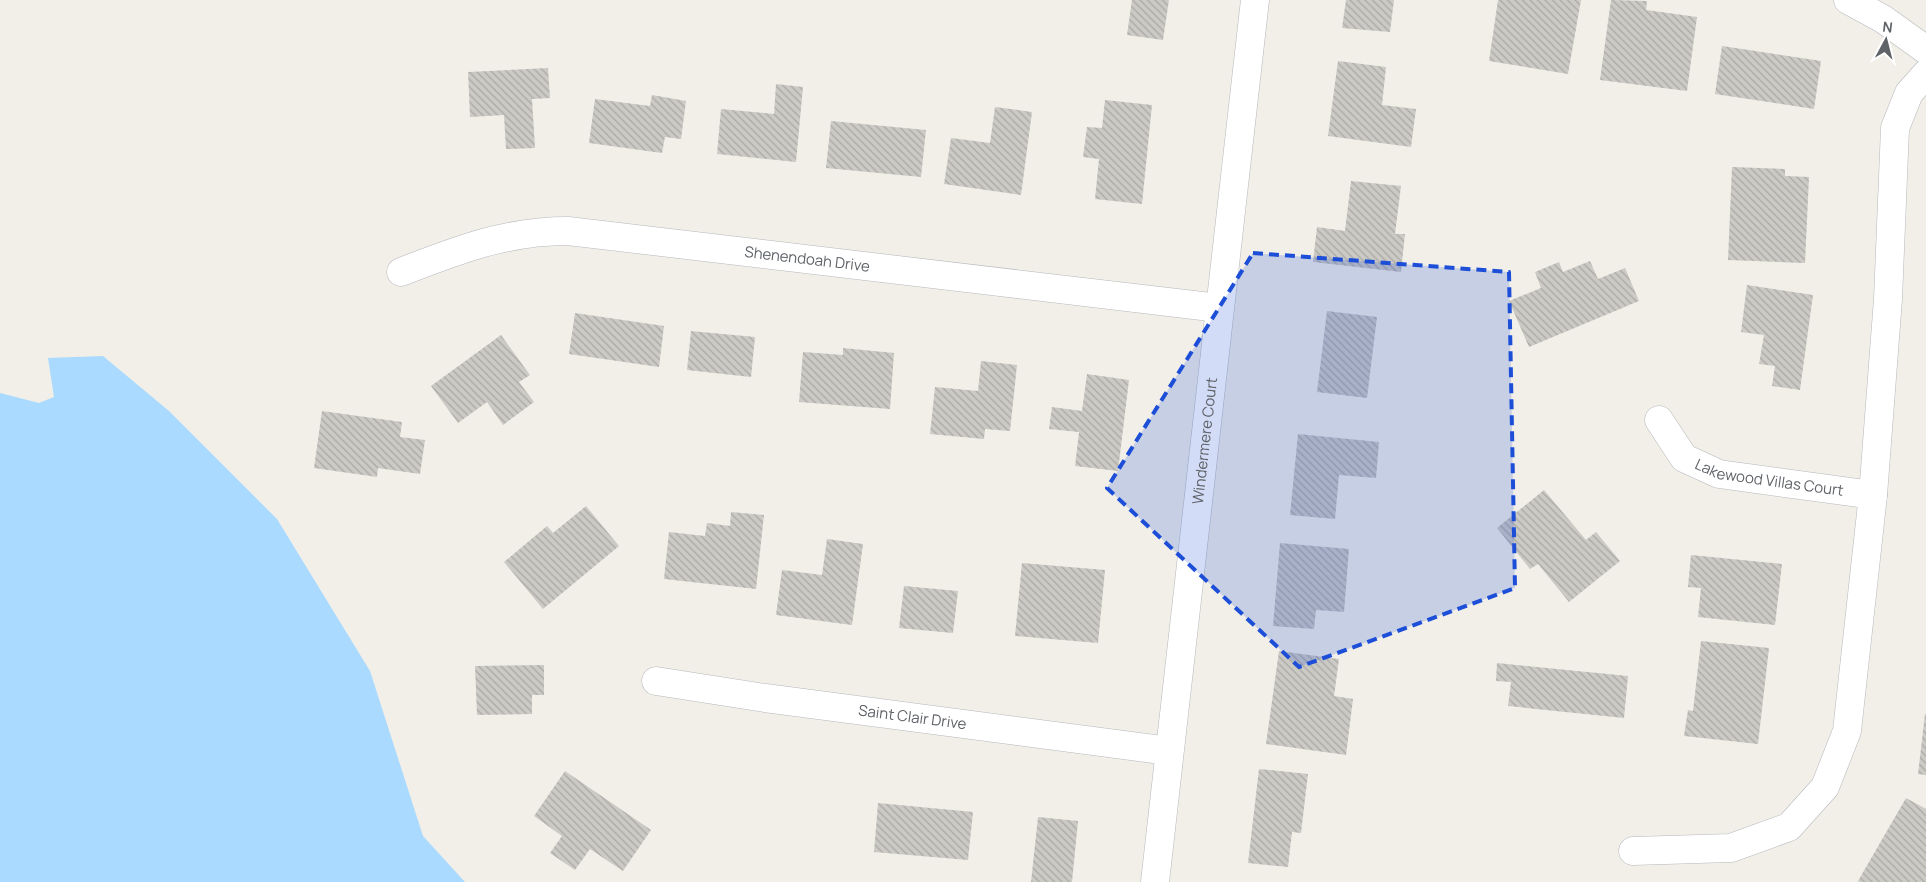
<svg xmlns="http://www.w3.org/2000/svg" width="1926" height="882" font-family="Manrope,sans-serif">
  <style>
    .water { fill: #aadaff }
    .building { fill: url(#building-back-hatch) }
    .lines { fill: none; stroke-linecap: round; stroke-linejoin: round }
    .minor-casing { stroke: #b5b8bc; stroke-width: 29 }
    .minor { stroke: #fff; stroke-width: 28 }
    .marked { fill: #1d4ed8; fill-opacity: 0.2; stroke: #1d4ed8; stroke-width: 4; stroke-dasharray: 10 6; stroke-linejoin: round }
    .labels { text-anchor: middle; stroke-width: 5; stroke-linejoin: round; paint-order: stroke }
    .street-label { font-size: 15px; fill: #5f6368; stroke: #fff }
  </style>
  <defs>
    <pattern id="building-back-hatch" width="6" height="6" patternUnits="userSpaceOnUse" patternTransform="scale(1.25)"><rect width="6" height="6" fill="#cccac5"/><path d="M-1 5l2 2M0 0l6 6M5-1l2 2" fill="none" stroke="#a9a8a4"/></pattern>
  </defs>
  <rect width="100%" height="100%" fill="#f1efe8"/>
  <!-- water -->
  <polygon class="water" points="103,356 169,411 277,519 370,671 423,836 465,882 0,882 0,393 39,403 54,397 48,358"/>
  <!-- building -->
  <g class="building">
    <polygon points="1132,0 1169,0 1163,40 1127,35"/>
    <polygon points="1346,0 1394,0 1390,32 1342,28"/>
    <polygon points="1498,0 1581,0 1568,74 1489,61"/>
    <polygon points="1611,0 1647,1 1646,10 1697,17 1687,91 1600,80"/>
    <polygon points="1722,46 1821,61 1814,109 1715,94"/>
    <polygon points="1338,61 1386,67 1382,105 1416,109 1411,147 1328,136"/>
    <polygon points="548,68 550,98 532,99 535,148 506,149 504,115 470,117 468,72"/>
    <polygon points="776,84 803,87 796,162 717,154 721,109 774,114"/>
    <polygon points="652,95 686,101 681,139 665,137 662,153 589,143 595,99 650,106"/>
    <polygon points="1105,100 1152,105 1142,204 1095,199 1099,159 1083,157 1087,127 1102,128"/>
    <polygon points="995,107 1032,112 1021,195 944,184 951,138 990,143"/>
    <polygon points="831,121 926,130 921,177 826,168"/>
    <polygon points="1732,167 1785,169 1785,176 1809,177 1805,263 1728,260"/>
    <polygon points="1351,181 1401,186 1395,234 1405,234 1401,272 1313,262 1317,227 1345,231"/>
    <polygon points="1590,261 1598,279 1625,268 1639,301 1529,347 1509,301 1541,288 1535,272 1559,262 1563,272"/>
    <polygon points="1747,285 1813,295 1800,390 1772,386 1775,366 1759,364 1764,335 1741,332"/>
    <polygon points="1327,311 1377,317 1367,398 1317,392"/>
    <polygon points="575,313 664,326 659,367 569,354"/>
    <polygon points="691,331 755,337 751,377 687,370"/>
    <polygon points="501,335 530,375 519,382 534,402 503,425 487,402 458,423 431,386"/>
    <polygon points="843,348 894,353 890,409 799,402 803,352 843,355"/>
    <polygon points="981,361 1017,365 1010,431 985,429 984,439 930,434 935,387 978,391"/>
    <polygon points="1087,374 1129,380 1118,471 1075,466 1079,432 1049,429 1052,407 1082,411"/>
    <polygon points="322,411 402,422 400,437 425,440 420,474 378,468 377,477 314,468"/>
    <polygon points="1298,434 1379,442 1376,478 1339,475 1335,519 1290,515"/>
    <polygon points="1544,490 1586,540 1596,532 1620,561 1569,602 1538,564 1530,569 1497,528"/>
    <polygon points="586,506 619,546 543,609 504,562 547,526 553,533"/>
    <polygon points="731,512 764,515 756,589 664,579 669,532 705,536 707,523 730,526"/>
    <polygon points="827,539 863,544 852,625 776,615 782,570 822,575"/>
    <polygon points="1280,543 1349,549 1344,612 1316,610 1314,629 1273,626"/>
    <polygon points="1691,555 1782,564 1775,625 1698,617 1701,588 1688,587"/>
    <polygon points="1022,563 1105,570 1098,643 1015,636"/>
    <polygon points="904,586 958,591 953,633 899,628"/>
    <polygon points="1701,641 1769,648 1758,744 1684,736 1688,710 1693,711"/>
    <polygon points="1279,651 1339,659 1334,696 1353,699 1346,755 1266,744"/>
    <polygon points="1497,663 1628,676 1624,718 1508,706 1511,682 1496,681"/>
    <polygon points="544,665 544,695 532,695 532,714 477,715 475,666"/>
    <polygon points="1925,714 1926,714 1926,775 1918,774"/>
    <polygon points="1259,769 1308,774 1301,833 1292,832 1288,867 1248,863"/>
    <polygon points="565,771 651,830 623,871 590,849 575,870 550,853 562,836 534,816"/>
    <polygon points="1906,798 1926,809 1926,882 1859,882 1858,881"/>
    <polygon points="878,803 973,812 968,860 874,852"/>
    <polygon points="1038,817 1078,821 1072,882 1031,882"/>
  </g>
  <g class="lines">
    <!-- minor casing -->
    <g class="minor-casing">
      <g id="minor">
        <polyline points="1848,0 1883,19 1926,50"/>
        <path id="s1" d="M 401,272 C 458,250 506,231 568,231 L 1219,308"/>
        <path id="s2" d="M 1659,420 L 1684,458 L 1719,474 L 1873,495"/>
        <path id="s3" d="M 656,681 L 765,698 L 1169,751"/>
        <polyline points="1633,851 1731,848 1789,827 1825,787 1847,731 1873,495 1888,299 1895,128 1909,93 1926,74"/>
        <path id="s4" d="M 1155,882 L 1255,0"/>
      </g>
    </g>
    <!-- minor -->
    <use href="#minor" class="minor"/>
  </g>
  <!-- marked area -->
  <path class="marked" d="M 1253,253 L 1509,272 L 1515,588 L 1299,667 L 1107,488 Z"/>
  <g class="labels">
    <!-- street labels -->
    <g class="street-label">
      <text dy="5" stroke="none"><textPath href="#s1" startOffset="414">Shenendoah Drive</textPath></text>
      <text dy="5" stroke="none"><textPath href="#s4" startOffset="444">Windermere Court</textPath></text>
      <text dy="5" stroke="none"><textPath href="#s2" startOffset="134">Lakewood Villas Court</textPath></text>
      <text dy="5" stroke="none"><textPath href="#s3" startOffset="259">Saint Clair Drive</textPath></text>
    </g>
  </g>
  <!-- north arrow -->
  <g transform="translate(1886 40) rotate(7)" stroke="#ffffff" stroke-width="4" paint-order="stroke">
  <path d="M0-4L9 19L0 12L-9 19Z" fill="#5f6368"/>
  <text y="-8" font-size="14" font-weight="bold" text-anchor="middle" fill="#5f6368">N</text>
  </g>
</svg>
